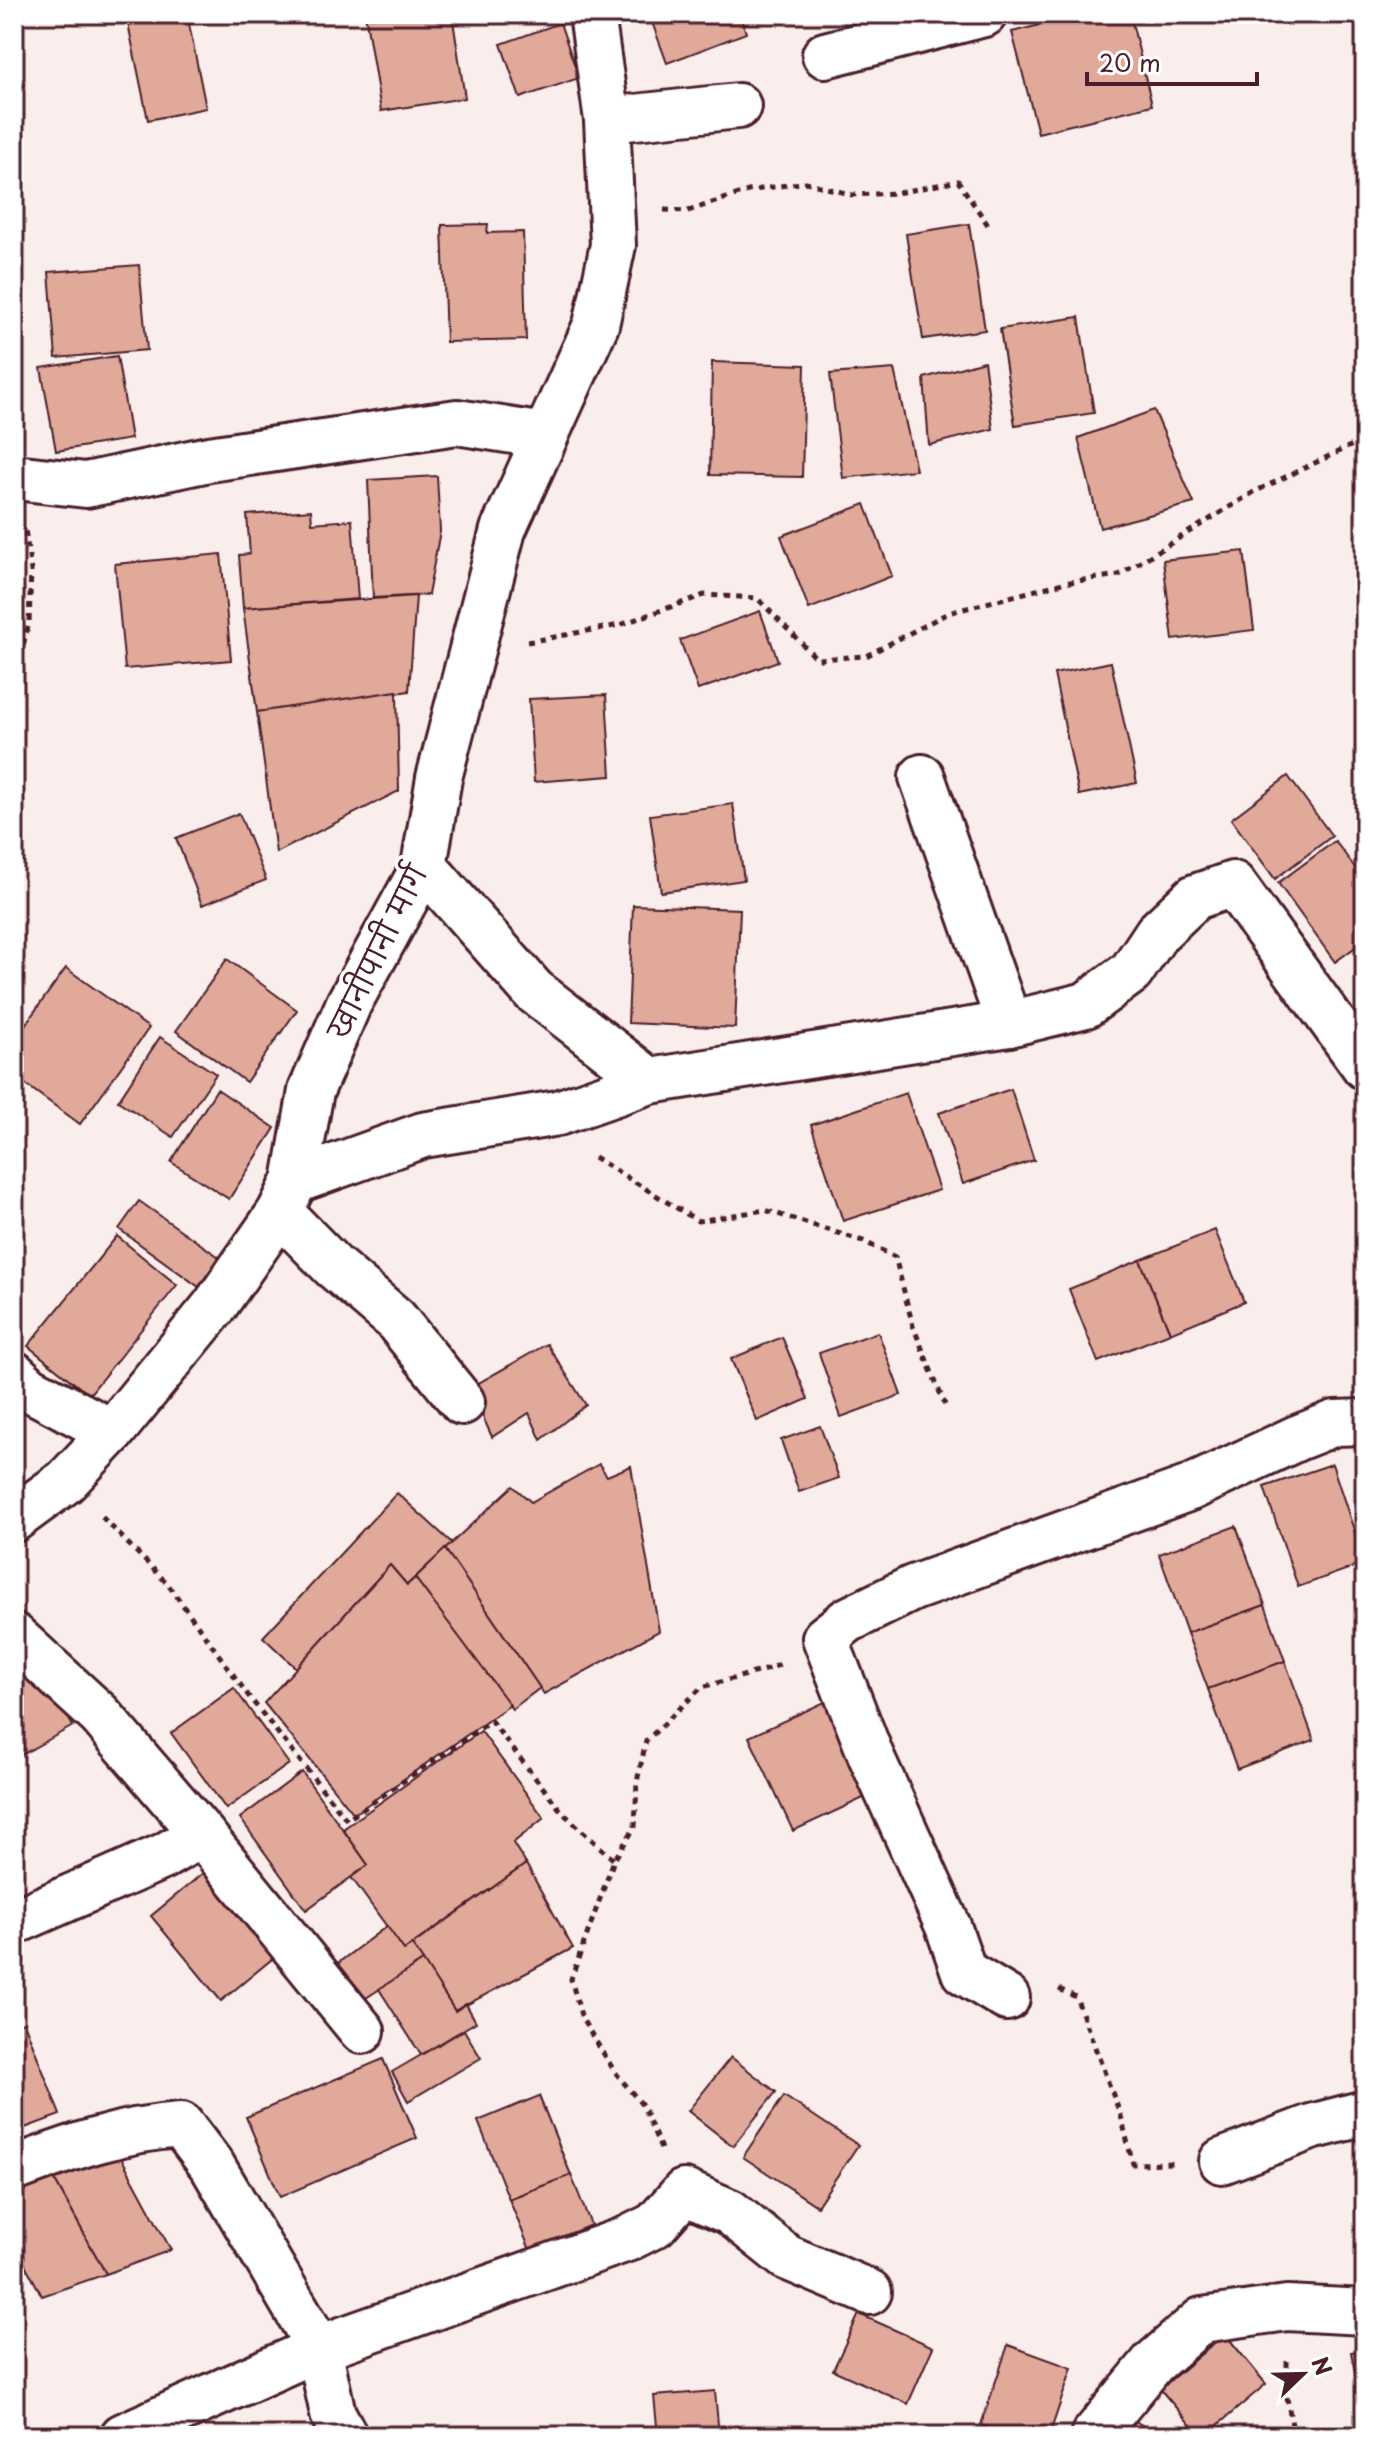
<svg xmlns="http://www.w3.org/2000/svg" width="1379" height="2450" font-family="'Playpen Sans','Playpen Sans Deva',sans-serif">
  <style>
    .building { fill: #e1a99a; stroke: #4a1f2b; stroke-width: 2 }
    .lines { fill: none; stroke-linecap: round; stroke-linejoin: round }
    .minor-casing { stroke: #4a1f2b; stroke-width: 50 }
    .path { stroke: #4a1f2b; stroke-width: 5; stroke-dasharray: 6 6; stroke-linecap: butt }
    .minor { stroke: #fff; stroke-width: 44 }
    .labels { text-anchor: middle; stroke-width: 7; stroke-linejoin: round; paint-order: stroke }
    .street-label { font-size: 28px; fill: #4a1f2b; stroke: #fff }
  </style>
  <rect width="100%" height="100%" fill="#f9eeeb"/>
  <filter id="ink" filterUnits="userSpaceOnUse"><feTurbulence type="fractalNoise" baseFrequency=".0125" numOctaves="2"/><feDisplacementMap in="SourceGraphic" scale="16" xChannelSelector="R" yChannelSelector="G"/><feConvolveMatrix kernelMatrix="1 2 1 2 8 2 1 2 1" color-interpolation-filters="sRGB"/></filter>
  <g filter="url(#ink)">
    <!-- building -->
    <g class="building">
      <polygon points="126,14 237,14 189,24 206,108 148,120"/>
      <polygon points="365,14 452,14 465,98 381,111"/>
      <polygon points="649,14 740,14 746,33 667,63"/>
      <polygon points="1084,14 1130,14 1152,105 1038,133 1012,32"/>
      <polygon points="560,23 579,78 520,98 501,44"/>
      <polygon points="488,224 487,233 523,232 526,340 446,342 442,225"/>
      <polygon points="969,224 985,330 923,339 906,234"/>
      <polygon points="139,265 147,350 56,358 49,272"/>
      <polygon points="1079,317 1094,413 1015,425 1000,329"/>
      <polygon points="117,356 131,439 56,451 41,368"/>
      <polygon points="984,361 993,429 929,445 924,378"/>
      <polygon points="712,362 805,365 802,477 710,475"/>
      <polygon points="894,369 916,470 843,478 830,374"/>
      <polygon points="1154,410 1194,503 1100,528 1078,438"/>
      <polygon points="437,476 440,531 428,595 373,598 368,480"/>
      <polygon points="865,504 892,576 809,609 781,536"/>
      <polygon points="311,510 312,523 352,520 358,599 243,608 239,555 250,554 247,515"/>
      <polygon points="1244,551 1254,630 1173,640 1163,560"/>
      <polygon points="221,554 231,660 125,669 115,564"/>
      <polygon points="416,596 409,691 257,712 243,608"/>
      <polygon points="760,611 778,661 698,690 680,640"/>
      <polygon points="1111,662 1137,783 1079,795 1054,674"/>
      <polygon points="397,691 399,791 276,853 257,712"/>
      <polygon points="606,695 611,776 534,782 529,699"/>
      <polygon points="1288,776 1332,836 1275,879 1231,819"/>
      <polygon points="733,804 744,880 661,892 650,815"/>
      <polygon points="239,813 266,880 202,905 176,838"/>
      <polygon points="1335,841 1365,881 1365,940 1335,962 1278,883"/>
      <polygon points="633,905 740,909 735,1028 628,1023"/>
      <polygon points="227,959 297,1010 246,1082 176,1031"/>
      <polygon points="66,968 149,1028 80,1124 14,1076 14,1040"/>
      <polygon points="160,1037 216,1074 173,1137 118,1101"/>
      <polygon points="217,1089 275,1128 229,1199 171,1162"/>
      <polygon points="1011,1089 1034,1160 963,1184 939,1113"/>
      <polygon points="906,1093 939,1190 843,1221 811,1125"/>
      <polygon points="139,1201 219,1257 199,1287 119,1229"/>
      <polygon points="1215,1230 1244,1302 1170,1333 1140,1260"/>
      <polygon points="117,1236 177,1285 89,1395 28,1346"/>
      <polygon points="1140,1260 1170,1333 1098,1362 1069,1289"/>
      <polygon points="878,1332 901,1395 841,1417 819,1353"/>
      <polygon points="782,1337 808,1399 757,1421 731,1359"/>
      <polygon points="547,1344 586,1405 541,1440 529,1413 492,1437 470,1388"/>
      <polygon points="820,1426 839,1478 799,1492 781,1440"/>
      <polygon points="599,1464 607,1476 631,1466 659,1631 544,1694 445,1549 513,1486 531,1502"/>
      <polygon points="1332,1464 1365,1563 1298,1587 1264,1487"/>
      <polygon points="397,1493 452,1543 407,1585 390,1565 296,1668 263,1637"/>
      <polygon points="1236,1526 1265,1605 1187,1633 1159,1554"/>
      <polygon points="445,1549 540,1688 512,1709 415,1578"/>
      <polygon points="390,1565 407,1585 415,1578 510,1705 354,1814 264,1703"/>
      <polygon points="1265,1605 1285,1661 1208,1689 1187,1633"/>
      <polygon points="1285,1661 1314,1740 1237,1769 1208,1689"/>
      <polygon points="39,1669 73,1726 14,1759 14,1684"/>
      <polygon points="234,1688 289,1764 226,1809 171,1733"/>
      <polygon points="829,1700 872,1794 793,1831 749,1737"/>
      <polygon points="481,1731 544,1818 513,1843 526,1864 404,1950 351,1877 368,1865 343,1829"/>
      <polygon points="302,1772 368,1865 306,1910 240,1818"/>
      <polygon points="526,1864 573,1948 455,2011 412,1945"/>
      <polygon points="208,1869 278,1954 221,2001 151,1916"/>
      <polygon points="387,1926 404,1950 412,1945 423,1961 366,1998 338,1963"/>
      <polygon points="423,1961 455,2011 466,2004 476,2022 421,2055 379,1989"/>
      <polygon points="24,2022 60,2115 14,2132 14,2025"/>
      <polygon points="464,2030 481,2058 408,2101 392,2072"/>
      <polygon points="731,2057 776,2092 733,2146 688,2111"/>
      <polygon points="383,2059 417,2138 280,2197 246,2117"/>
      <polygon points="539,2096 571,2175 509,2199 478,2121"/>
      <polygon points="784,2096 858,2145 817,2206 743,2157"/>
      <polygon points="115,2146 171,2250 106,2274 49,2170"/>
      <polygon points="49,2170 106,2274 42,2296 14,2244 14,2182"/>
      <polygon points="571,2175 591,2225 530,2250 509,2199"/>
      <polygon points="859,2314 933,2347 908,2404 833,2370"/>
      <polygon points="1225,2334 1266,2384 1205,2436 1200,2436 1160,2389"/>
      <polygon points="1008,2345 1072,2368 1049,2436 1012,2436 981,2425"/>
      <polygon points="1365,2350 1365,2424 1351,2352"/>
      <polygon points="715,2391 719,2436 658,2436 654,2396"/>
      <polygon points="1127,2416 1160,2436 1114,2436"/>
    </g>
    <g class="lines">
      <!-- minor casing -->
      <g class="minor-casing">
        <g id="minor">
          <polyline points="825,55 984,14"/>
          <polyline points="607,120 738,106"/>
          <polyline points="14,477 86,485 209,459 457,422 545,436"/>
          <polyline points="922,777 1009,1024"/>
          <polyline points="424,866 534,991 650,1081"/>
          <polyline points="295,1181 423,1135 558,1113 650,1081 1009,1024 1086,1005 1131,972 1157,933 1195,897 1233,884 1365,1067"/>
          <polyline points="280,1212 333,1266 395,1319 462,1402"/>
          <polyline points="14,1374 30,1389 112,1432"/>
          <polyline points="14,1519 66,1481 112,1432 214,1307 280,1212 295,1181 311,1091 349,1003 424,866 439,778 503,530 596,325 613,245 607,120 592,14"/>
          <polyline points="14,1636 100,1715 202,1834 164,1856 14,1922"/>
          <polyline points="202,1834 362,2031"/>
          <polyline points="1007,1998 964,1972 948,1926 871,1756 825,1638 848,1620 913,1588 1190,1488 1297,1438 1335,1423 1365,1422"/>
          <polyline points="1222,2161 1311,2127 1365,2113"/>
          <path d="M 14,2169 C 69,2148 121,2129 181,2125 L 213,2167 L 319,2348 L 333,2414 L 345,2436"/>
          <polyline points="123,2436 319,2348 627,2239 655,2225 684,2192 730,2212 786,2257 869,2292"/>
          <polyline points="1093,2436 1153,2363 1202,2320 1287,2308 1365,2312"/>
        </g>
      </g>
      <!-- path -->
      <g class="path">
        <polyline points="664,210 688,211 748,191 806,182 852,195 897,193 958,181 988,225"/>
        <polyline points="527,642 620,625 704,595 757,598 817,659 866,656 948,613 1063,583 1119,575 1254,492 1365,439"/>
        <polyline points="14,679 29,623 31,571 25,529"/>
        <polyline points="594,1157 698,1221 765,1210 863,1241 895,1257 913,1326 945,1405"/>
        <polyline points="102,1517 167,1583 250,1698 347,1820 491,1721 562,1812 614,1860"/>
        <polyline points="1059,1989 1076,1997 1121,2116 1133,2164 1172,2163"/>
        <polyline points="661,2149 643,2106 615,2072 582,2019 571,1979 614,1860 635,1827 637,1782 646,1741 702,1687 772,1668 780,1664"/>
        <polyline points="1287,2361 1287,2398 1294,2436"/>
      </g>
      <!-- minor -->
      <use href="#minor" class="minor"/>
    </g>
  </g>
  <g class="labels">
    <!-- street labels -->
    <g class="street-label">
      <text transform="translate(378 952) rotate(-64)" y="10">खानीपानी मार्ग</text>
    </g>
  </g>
  <!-- margin -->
  <rect width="1379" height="2450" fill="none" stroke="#fff" stroke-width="48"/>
  <rect x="24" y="24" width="1331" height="2402" fill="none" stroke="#4a1f2b" stroke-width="3" filter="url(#ink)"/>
  <!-- north arrow -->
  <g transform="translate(1303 2374) rotate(67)" stroke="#ffffff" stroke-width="6" paint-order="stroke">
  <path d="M0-6L14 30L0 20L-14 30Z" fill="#4a1f2b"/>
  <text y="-12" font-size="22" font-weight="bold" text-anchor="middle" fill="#4a1f2b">N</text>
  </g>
  <!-- scale -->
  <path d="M1087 72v12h170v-12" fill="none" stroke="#4a1f2b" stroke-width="4"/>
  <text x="1099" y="72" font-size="24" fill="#4a1f2b" stroke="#ffffff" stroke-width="6" paint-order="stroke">20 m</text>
</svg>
